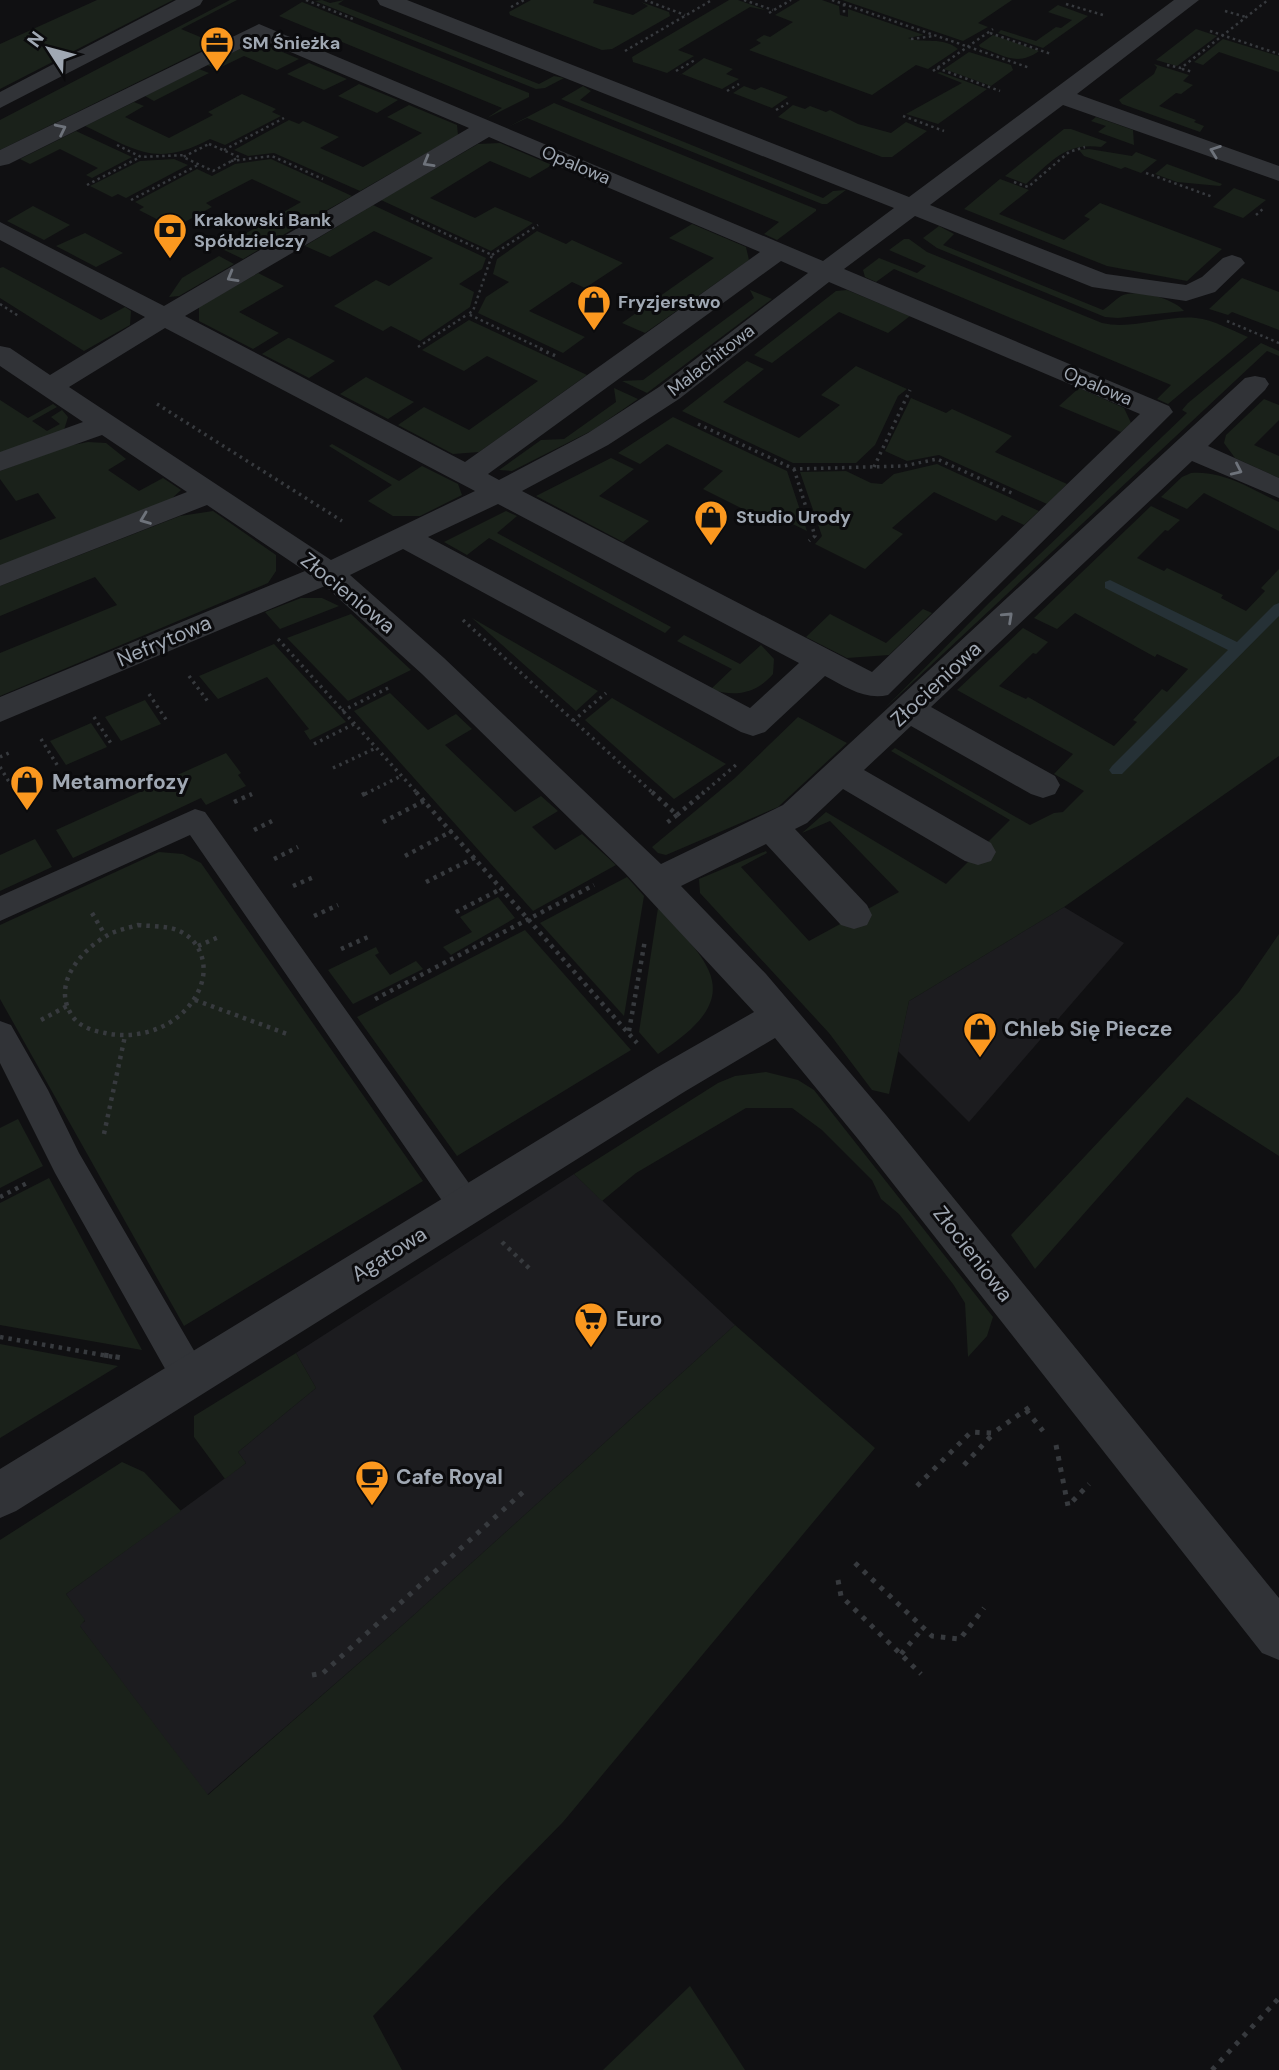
<svg xmlns="http://www.w3.org/2000/svg" width="1279" height="2070" font-family="'DM Sans',sans-serif">
  <style>
    .built { fill: #1c1c1f }
    .green { fill: #1a211a }
    .lines { fill: none; stroke-linecap: round; stroke-linejoin: round }
    .stream { fill: #263136; fill-rule: evenodd }
    .path-far3 { stroke: #373a3e; stroke-width: 2.5; stroke-dasharray: 2.5 3.5; stroke-linecap: butt }
    .path-far2 { stroke: #373a3e; stroke-width: 3.5; stroke-dasharray: 2.5 4.5; stroke-linecap: butt }
    .path-far1 { stroke: #373a3e; stroke-width: 4.5; stroke-dasharray: 3.5 5; stroke-linecap: butt }
    .path { stroke: #373a3e; stroke-width: 5; stroke-dasharray: 4.5 7; stroke-linecap: butt }
    .lane { fill: #313337; fill-rule: evenodd }
    .street { fill: #313337; fill-rule: evenodd }
    .oneway { stroke: #6e737b }
    .labels { text-anchor: middle; stroke-width: 6; stroke-linejoin: round; paint-order: stroke }
    .far-poi-label { font-size: 18px; font-weight: bold; fill: #a0a8b3; stroke: #0b0b0d; text-anchor: start }
    .far-street-label { font-size: 18px; fill: #a0a8b3; stroke: #0b0b0d }
    .street-label { font-size: 21px; fill: #a0a8b3; stroke: #0b0b0d }
    .poi-label { font-size: 21px; font-weight: bold; fill: #a0a8b3; stroke: #0b0b0d; text-anchor: start }
  </style>
  <rect width="100%" height="100%" fill="#101012"/>
  <!-- built -->
  <g class="built">
    <polygon points="1064,907 1124,943 969,1122 898,1051 909,1001"/>
    <polygon points="574,1174 735,1325 405,1623 207,1795 79,1625 85,1621 66,1594 246,1463 238,1452 316,1388 296,1353"/>
  </g>
  <!-- green -->
  <g class="green">
    <polygon points="97,0 173,0 0,89 0,44"/>
    <polygon points="230,0 237,0 181,29 205,39 224,30 227,31 225,39 0,150 0,120"/>
    <polygon points="322,0 330,3 344,0 338,4 539,84 554,76 564,78 545,88 536,89 315,1"/>
    <polygon points="531,0 594,0 593,3 633,15 648,6 641,2 669,12 670,16 612,49 602,50 510,15 509,12"/>
    <polygon points="729,0 738,0 766,10 750,7 678,50 694,56 667,73 633,62 632,57"/>
    <path d="M 800,0 L 822,0 L 839,6 L 840,15 L 848,17 L 848,9 L 924,35 L 908,38 C 925,44 942,36 958,49 L 928,69 L 916,65 L 872,95 L 749,50 L 761,43 L 756,40 L 764,35 L 770,37 L 793,22 L 775,15 Z"/>
    <polygon points="842,0 1012,0 978,23 988,27 963,41"/>
    <polygon points="302,2 529,93 529,97 487,118 502,108 279,16"/>
    <polygon points="1058,5 1088,16 1043,48 998,33 1001,30 1036,41 1056,27 1061,28 1072,20 1048,12"/>
    <polygon points="1196,29 1217,36 1177,66 1156,60"/>
    <path d="M 993,35 L 1039,51 C 1017,67 1003,55 980,47 L 979,45 Z"/>
    <polygon points="1223,39 1279,56 1279,72 1219,52 1203,65 1194,62"/>
    <polygon points="266,45 299,59 277,70 244,56 217,69 207,65 244,47"/>
    <polygon points="969,52 1011,65 1013,70 991,86 944,69"/>
    <polygon points="704,58 733,69 726,74 739,79 722,89 682,74 676,78"/>
    <polygon points="309,63 347,79 324,90 287,74"/>
    <polygon points="1154,64 1189,75 1183,81 1193,85 1181,94 1176,93 1159,106 1196,120 1194,122 1204,126 1200,132 1122,104 1119,100 1154,74 1157,67"/>
    <polygon points="199,69 209,73 154,101 145,96"/>
    <polygon points="940,72 987,89 938,124 906,114 962,83 937,73"/>
    <polygon points="359,84 398,100 377,113 338,96"/>
    <polygon points="583,86 591,91 580,100 823,198 833,191 846,190 827,204 822,204 561,99"/>
    <polygon points="744,86 755,90 761,87 788,97 772,108 733,93"/>
    <path d="M 242,94 L 276,109 L 272,112 L 281,116 L 225,145 L 210,139 C 156,168 136,150 85,126 L 134,102 L 144,106 L 125,117 L 169,138 L 213,115 L 208,112 Z"/>
    <polygon points="554,103 816,209 816,211 777,240 764,234 779,222 527,118 508,127"/>
    <polygon points="409,105 457,125 458,135 360,191 274,153 248,156 234,150 289,120 299,124 303,121 339,137 320,148 363,167 422,133 387,117"/>
    <polygon points="793,105 805,109 810,106 826,112 830,110 858,124 891,133 906,122 927,131 892,157 882,157 778,117"/>
    <polygon points="1096,117 1133,130 1134,145 1098,132 1106,126 1091,121"/>
    <path d="M 1064,129 L 1071,129 L 1107,142 L 1101,147 C 1065,142 1051,162 1026,184 L 1005,176 Z"/>
    <polygon points="76,131 132,157 92,178 86,175 98,168 60,149 30,164 20,159"/>
    <polygon points="500,143 552,165 530,178 490,161 430,198 475,218 495,207 533,223 491,251 381,200 478,144"/>
    <polygon points="1089,149 1132,156 1136,152 1157,160 1141,173 1125,167 1121,169 1084,156 1079,150"/>
    <polygon points="174,159 188,165 126,198 118,194 112,197 90,186 140,161"/>
    <polygon points="271,159 352,196 302,224 280,214 301,202 252,179 206,203 212,207 174,228 139,210 144,207 135,202 197,169 212,176 235,164"/>
    <polygon points="1167,164 1222,184 1220,186 1177,182 1155,174"/>
    <polygon points="1000,179 1029,190 999,214 1064,240 1090,219 1084,216 1100,203 1222,249 1187,281 1107,266 964,209"/>
    <polygon points="1234,188 1266,200 1243,218 1213,207"/>
    <polygon points="373,205 486,258 482,269 459,284 474,292 470,307 420,341 391,326 383,331 334,306 376,280 389,286 433,258 374,231 330,257 305,246"/>
    <polygon points="33,206 70,225 44,240 7,221"/>
    <polygon points="271,219 293,229 243,259 220,248"/>
    <polygon points="692,224 746,247 749,260 645,333 622,323 714,258 669,238"/>
    <path d="M 939,226 L 954,234 L 943,245 L 1103,310 C 1109,306 1115,300 1121,296 C 1135,288 1174,298 1184,311 L 1118,318 L 1105,317 L 937,248 L 923,238 Z"/>
    <polygon points="537,231 566,244 572,240 623,263 585,288 572,282 529,311 585,337 563,353 478,313 486,297 509,282 493,274 497,259"/>
    <polygon points="85,233 123,253 96,267 56,246"/>
    <path d="M 904,239 L 909,239 L 927,252 L 1102,323 C 1133,330 1165,315 1196,318 C 1214,320 1231,330 1248,337 L 1168,404 L 1157,399 L 1171,385 L 894,269 L 876,282 L 865,277 L 863,270 L 879,258 L 917,273 L 926,266 L 889,250 Z"/>
    <polygon points="219,256 234,264 179,296 169,297 182,278"/>
    <polygon points="3,267 101,320 125,307 131,311 130,325 84,351 0,298 0,268"/>
    <polygon points="258,273 284,286 239,312 279,333 253,349 199,321 199,307"/>
    <polygon points="1242,278 1279,292 1279,330 1232,312 1228,315 1209,309"/>
    <polygon points="750,290 772,299 647,393 622,381 643,380 754,298"/>
    <polygon points="847,290 910,316 888,333 839,312 772,363 754,355 836,291"/>
    <polygon points="469,320 587,375 479,452 453,454 398,425 424,407 469,430 538,381 487,356 464,371 422,350"/>
    <polygon points="288,338 289,338 335,361 309,378 262,354"/>
    <polygon points="1261,343 1279,351 1279,356 1267,351 884,709 989,603 1187,413 1182,410 1188,403"/>
    <polygon points="747,361 764,369 723,402 799,438 840,405 821,395 856,366 907,389 898,396 875,445 856,463 793,463 682,411"/>
    <polygon points="366,377 414,402 388,419 340,394"/>
    <polygon points="614,388 638,399 593,430 512,471 499,470 541,440 564,439 616,402"/>
    <polygon points="1079,388 1124,408 1131,423 1121,432 1059,406"/>
    <polygon points="911,398 946,413 952,409 1012,436 995,452 1067,484 1047,504 939,455 907,461 885,451"/>
    <polygon points="1264,399 1279,405 1279,420 1254,445 1279,456 1279,478 1235,458 1224,443 1226,435"/>
    <polygon points="0,400 28,418 53,404 57,407 32,421 47,431 60,424 51,417 62,410 68,417 64,430 0,455"/>
    <polygon points="673,417 787,471 807,531 770,513 763,519 703,489 723,471 667,444 640,464 618,453"/>
    <polygon points="88,442 106,443 126,459 108,470 139,491 163,478 181,490 169,501 0,568 0,540 56,518 38,493 16,501 0,479 0,471 68,446"/>
    <polygon points="332,444 399,481 422,466 458,484 462,495 420,516 393,516 368,501 392,485 329,446"/>
    <polygon points="611,458 634,469 599,496 649,521 623,542 536,496"/>
    <polygon points="937,464 1039,511 1024,525 1002,515 996,521 934,492 892,528 903,534 865,569 815,544 822,536 800,472 846,471 871,483 882,484 894,474"/>
    <path d="M 1191,473 C 1223,470 1251,489 1279,502 L 1279,531 L 1204,493 L 1187,509 L 1161,497 L 1182,477 Z"/>
    <polygon points="1151,506 1180,520 1168,531 1165,530 1137,558 1164,571 1167,568 1223,595 1221,598 1246,611 1265,591 1261,588 1279,569 1279,756 1064,907 909,1001 889,1094 872,1090 829,1033 700,893 699,879 766,851 767,853 741,867 809,941 899,892 830,821 802,833 826,812 946,884 1010,820 891,751 895,748 1030,825 1054,813 1063,812 1084,791 1054,774 1073,754 957,690 1023,628 1048,642 1036,654 1033,653 999,686 1026,699 1028,697 1114,746 1137,722 1133,720 1162,689 1167,692 1188,669 1157,654 1155,657 1075,613 1057,629 1034,618"/>
    <polygon points="213,511 276,555 276,571 268,583 0,696 0,653 117,605 95,577 0,616 0,586 180,516"/>
    <polygon points="506,511 517,516 497,533 671,627 665,633 489,538 467,555 444,542"/>
    <polygon points="301,598 322,598 339,606 280,629 265,612"/>
    <polygon points="923,609 932,613 889,655 847,658 806,637 830,614 886,643"/>
    <polygon points="351,614 411,670 348,701 287,638"/>
    <polygon points="472,618 598,691 576,711"/>
    <path d="M 684,635 L 740,664 L 761,645 L 774,659 L 773,674 C 757,693 735,698 711,689 L 732,669 L 677,641 Z"/>
    <polygon points="274,644 346,722 310,740 304,731 309,729 267,677 218,699 199,676"/>
    <polygon points="390,693 428,730 456,714 472,729 445,745 515,812 541,796 558,811 532,827 555,850 582,834 616,865 533,911 354,711"/>
    <polygon points="612,698 726,764 674,799 585,720"/>
    <polygon points="145,700 161,724 121,741 105,717"/>
    <polygon points="798,717 847,743 778,807 666,855 658,853 652,847 735,778"/>
    <polygon points="91,723 107,747 66,765 50,741"/>
    <polygon points="226,753 241,773 238,775 246,786 206,805 201,798 73,858 56,830"/>
    <polygon points="35,839 52,867 0,891 0,855"/>
    <polygon points="159,852 183,854 201,863 423,1181 184,1326 0,999 0,925"/>
    <polygon points="627,877 644,896 624,1016 540,923"/>
    <polygon points="498,897 515,918 451,955 443,947 472,932 460,917"/>
    <path d="M 658,908 C 717,969 744,998 658,1054 L 639,1032 Z"/>
    <polygon points="525,930 631,1050 457,1156 357,1017"/>
    <polygon points="1279,934 1279,1156 1187,1097 1035,1269 1011,1235 1239,992"/>
    <polygon points="376,947 379,953 375,955 390,975 416,961 423,969 353,1004 328,970"/>
    <polygon points="766,1072 798,1080 814,1090 993,1317 987,1336 968,1357 965,1303 953,1284 899,1214 881,1199 872,1180 822,1130 792,1108 746,1108 636,1173 602,1201 574,1174 718,1083 735,1076"/>
    <polygon points="18,1119 43,1166 0,1188 0,1128"/>
    <polygon points="49,1178 142,1350 0,1325 0,1203"/>
    <polygon points="735,1325 875,1448 563,1822 373,2016 402,2070 0,2070 0,1540 122,1462 144,1472 181,1511 66,1594 85,1620 80,1626 208,1795 405,1623"/>
    <polygon points="0,1344 118,1366 0,1438"/>
    <polygon points="296,1353 316,1388 238,1452 246,1463 225,1479 194,1437 194,1416"/>
    <polygon points="690,1986 745,2070 603,2070"/>
  </g>
  <g class="lines">
    <!-- stream -->
    <polygon class="stream" points="1110,580 1237,642 1274,605 1279,603 1279,616 1122,774 1112,774 1109,770 1112,766 1228,650 1105,588 1105,582"/>
    <!-- path-far3 -->
    <g class="path-far3">
      <polyline points="306,0 353,19"/>
      <polyline points="645,0 685,15"/>
      <polyline points="744,0 773,10"/>
      <polyline points="832,0 1030,68"/>
      <polyline points="844,4 844,16"/>
      <polyline points="1066,4 1103,15"/>
      <polyline points="511,7 524,0"/>
      <polyline points="1225,11 1246,17"/>
      <polyline points="769,13 791,0"/>
      <polyline points="1210,31 1279,54"/>
      <polyline points="990,33 1051,54"/>
      <polyline points="911,39 934,36"/>
      <polyline points="625,51 712,0"/>
      <polyline points="1167,65 1181,68 1268,0"/>
      <polyline points="937,68 1000,91"/>
      <polyline points="1182,69 1193,72"/>
      <polyline points="676,71 695,60"/>
      <polyline points="933,71 993,29"/>
      <polyline points="727,91 739,84"/>
      <polyline points="776,110 788,103"/>
      <polyline points="903,116 944,131"/>
      <polygon points="209,144 239,157 213,171 183,157"/>
      <polyline points="117,145 141,157 186,155"/>
      <polyline points="224,150 284,118"/>
      <polyline points="231,161 272,156 323,179"/>
      <polyline points="1146,173 1213,197"/>
      <polyline points="1014,182 1028,187 1069,152 1085,147"/>
      <polyline points="87,185 140,157"/>
      <polyline points="131,200 198,165"/>
      <polyline points="1256,215 1264,208"/>
      <polyline points="411,218 492,255 473,311 468,314 544,350"/>
      <polyline points="492,255 538,225"/>
      <polyline points="0,304 20,317"/>
      <polyline points="1227,321 1279,343"/>
      <polyline points="418,347 468,314"/>
    </g>
    <!-- path-far2 -->
    <g class="path-far2">
      <polyline points="540,349 558,357"/>
      <polyline points="157,404 342,521"/>
      <polyline points="698,424 794,469 904,466 937,459 1014,494"/>
      <polyline points="874,467 910,390"/>
      <polyline points="794,469 815,536 809,541"/>
      <polyline points="463,620 654,794"/>
      <polyline points="278,639 418,794"/>
      <polyline points="189,676 209,703"/>
      <polyline points="149,694 167,721"/>
      <polyline points="342,711 392,686"/>
      <polyline points="94,717 112,745"/>
      <polyline points="573,721 606,693"/>
      <polyline points="41,739 59,768"/>
      <polyline points="314,744 354,724"/>
      <polyline points="0,757 11,752"/>
      <polyline points="0,767 11,785"/>
      <polyline points="333,768 376,748"/>
      <polyline points="365,794 401,776"/>
      <polyline points="702,794 737,764"/>
    </g>
    <!-- path-far1 -->
    <g class="path-far1">
      <polyline points="416,792 637,1043"/>
      <polyline points="652,792 677,815 664,825"/>
      <polyline points="362,795 368,792"/>
      <polyline points="234,802 252,794"/>
      <polyline points="677,815 704,792"/>
      <polyline points="383,822 424,801"/>
      <polyline points="254,830 272,821"/>
      <polyline points="405,856 452,831"/>
      <polyline points="274,859 298,847"/>
      <polyline points="426,882 476,857"/>
      <polyline points="293,886 316,876"/>
      <polyline points="456,912 503,888"/>
      <polyline points="92,913 105,935"/>
      <polyline points="314,916 338,905"/>
      <path d="M 138,925 C 148,926 160,926 170,928 C 199,934 211,964 199,990 C 183,1025 142,1041 105,1033 C 94,1031 80,1027 73,1017 C 50,985 81,950 108,935 C 117,930 128,928 138,925 Z"/>
      <polyline points="198,946 221,936"/>
      <polyline points="341,949 368,937"/>
      <polyline points="375,999 594,885"/>
      <polyline points="195,1000 290,1035"/>
      <polyline points="41,1020 67,1006"/>
      <polyline points="629,1031 645,940"/>
      <polyline points="104,1134 125,1036"/>
      <polyline points="0,1197 27,1183"/>
      <polyline points="502,1242 532,1271"/>
      <polyline points="0,1337 114,1357"/>
    </g>
    <!-- path -->
    <g class="path">
      <polyline points="104,1355 123,1358"/>
      <polyline points="1026,1410 1043,1431"/>
      <polyline points="1056,1445 1068,1506 1089,1484"/>
      <polyline points="964,1465 993,1434"/>
      <polyline points="917,1486 971,1432 993,1433 1031,1406"/>
      <polyline points="855,1563 932,1636 960,1639 984,1608"/>
      <polyline points="838,1580 841,1596 921,1674"/>
      <polyline points="901,1654 923,1628"/>
      <polyline points="312,1675 323,1673 523,1492"/>
      <polyline points="1212,2070 1279,1998"/>
    </g>
    <!-- lane -->
    <g class="lane">
      <polygon points="195,809 205,812 478,1196 483,1207 478,1218 466,1222 454,1218 190,835 0,921 0,896"/>
      <polygon points="0,1021 11,1025 48,1090 79,1153 203,1366 208,1378 203,1390 190,1395 177,1390 55,1173 0,1063"/>
    </g>
    <!-- street -->
    <g class="street">
      <polygon points="176,0 203,0 200,5 0,108 0,92"/>
      <path d="M 377,0 L 407,0 L 909,197 L 1174,0 L 1199,0 L 1077,94 L 1279,166 L 1279,181 L 1063,105 L 930,205 L 1106,274 L 1186,285 L 1202,277 L 1223,258 L 1232,255 L 1241,258 L 1245,263 L 1215,292 L 1186,301 L 1092,287 L 915,216 L 844,269 L 1169,406 L 1173,412 L 888,695 C 866,701 844,686 825,676 L 765,732 L 753,736 L 741,732 L 403,549 L 350,575 L 444,658 L 661,864 L 783,805 L 1245,378 L 1255,376 L 1265,378 L 1269,384 L 1265,390 L 1208,446 L 1279,478 L 1279,498 L 1192,461 L 931,707 L 1055,776 L 1060,785 L 1055,794 L 1043,798 L 1031,794 L 911,726 L 864,770 L 991,843 L 996,852 L 991,861 L 978,865 L 965,861 L 843,789 L 807,823 L 795,829 L 867,905 L 872,915 L 867,925 L 854,929 L 841,925 L 766,844 L 681,886 L 766,974 L 886,1115 L 1279,1598 L 1279,1660 L 1262,1653 L 858,1139 L 775,1038 L 684,1092 L 16,1511 L 0,1518 L 0,1469 L 656,1068 L 754,1012 L 624,872 L 422,674 L 325,586 L 0,722 L 0,697 L 305,571 L 207,505 L 0,586 L 0,565 L 187,492 L 102,435 L 0,471 L 0,452 L 83,422 L 0,366 L 0,346 L 10,348 L 50,375 L 145,317 L 0,240 L 0,222 L 164,306 L 469,128 L 260,39 L 9,164 L 0,166 L 0,150 L 259,24 L 823,261 L 894,208 L 380,5 ZM 489,137 L 760,252 L 465,462 L 185,316 ZM 781,261 L 808,273 L 659,387 L 588,433 L 499,480 L 488,474 ZM 829,282 L 1140,414 L 872,672 L 522,491 L 608,445 L 679,399 ZM 165,328 L 475,491 L 331,560 L 69,387 ZM 498,504 L 799,663 L 750,708 L 428,537 Z"/>
    </g>
  </g>
  <!-- one-way arrows -->
  <defs><path id="oneway-chevron" d="M-2-3.5L2.5 0L-2 3.5" fill="none" stroke-width="1.6" stroke-linecap="round" stroke-linejoin="round" transform="scale(1.75)"/></defs>
  <g class="oneway">
    <use href="#oneway-chevron" transform="translate(61 129) rotate(-26)"/>
    <use href="#oneway-chevron" transform="translate(1215 151) rotate(-160)"/>
    <use href="#oneway-chevron" transform="translate(428 162) rotate(150)"/>
    <use href="#oneway-chevron" transform="translate(232 277) rotate(150)"/>
    <use href="#oneway-chevron" transform="translate(1237 470) rotate(25)"/>
    <use href="#oneway-chevron" transform="translate(145 519) rotate(159)"/>
    <use href="#oneway-chevron" transform="translate(1008 617) rotate(-43)"/>
  </g>
  <!-- icons -->
  <defs>
    <g id="office-pin" transform="scale(1.75)"><path d="M0 17L-7.5 6A9.5 9.5 0 1 1 7.5 6Z" fill="#fb981f" stroke="#0b0b0d"/><path d="M-6-3h4V-5.5h4V-3h4V5H-6ZM-1-4.5V-3h2v-1.5ZM-6 0V1H6V0Z" fill="#111"/></g>
    <g id="bank-pin" transform="scale(1.75)"><path d="M0 17L-7.5 6A9.5 9.5 0 1 1 7.5 6Z" fill="#fb981f" stroke="#0b0b0d"/><path d="M-6-4H6V4H-6ZM0-2.3a2.3 2.3 0 1 0 0 4.6a2.3 2.3 0 1 0 0-4.6Z" fill="#111"/></g>
    <g id="shop-pin" transform="scale(1.75)"><path d="M0 17L-7.5 6A9.5 9.5 0 1 1 7.5 6Z" fill="#fb981f" stroke="#0b0b0d"/><path d="M-5-2.5h2.3a2.7 3.5 0 0 1 5.4 0H5L5.5 6h-11ZM-1.5-2.5h3a1.5 2.3 0 0 0-3 0Z" fill="#111"/></g>
    <g id="supermarket-pin" transform="scale(1.75)"><path d="M0 17L-7.5 6A9.5 9.5 0 1 1 7.5 6Z" fill="#fb981f" stroke="#0b0b0d"/><path d="M-6-5.5h2.5l.6 2H6L4.5 2H-2.5L-4.4-4H-6ZM-1.5 3.2a1.3 1.3 0 1 0 .1 0ZM3 3.2a1.3 1.3 0 1 0 .1 0Z" fill="#111"/></g>
    <g id="cafe-pin" transform="scale(1.75)"><path d="M0 17L-7.5 6A9.5 9.5 0 1 1 7.5 6Z" fill="#fb981f" stroke="#0b0b0d"/><path d="M-5.5-4.5H6V0H3Q3 3.5 0 3.5H-2.5Q-5.5 3.5-5.5 0ZM3-3.2v2h1.7v-2ZM-6 4.5H4V6H-6Z" fill="#111"/></g>
  </defs>
  <g fill-rule="evenodd">
    <use href="#office-pin" x="217" y="43"/>
    <use href="#bank-pin" x="170" y="230"/>
    <use href="#shop-pin" x="594" y="302"/>
    <use href="#shop-pin" x="711" y="517"/>
    <use href="#shop-pin" x="27" y="782"/>
    <use href="#shop-pin" x="980" y="1029"/>
    <use href="#supermarket-pin" x="591" y="1319"/>
    <use href="#cafe-pin" x="372" y="1477"/>
  </g>
  <g class="labels">
    <!-- far-poi labels -->
    <g class="far-poi-label">
      <text x="242" y="49">SM Śnieżka</text>
      <text x="194" y="226">Krakowski Bank<tspan x="194" dy="21">Spółdzielczy</tspan></text>
      <text x="618" y="308">Fryzjerstwo</text>
      <text x="736" y="523">Studio Urody</text>
    </g>
    <!-- far-street labels -->
    <g class="far-street-label">
      <text transform="translate(576 165) rotate(23)" y="6">Opalowa</text>
      <text transform="translate(711 360) rotate(-38)" y="6">Malachitowa</text>
      <text transform="translate(1098 386) rotate(23)" y="6">Opalowa</text>
    </g>
    <!-- street labels -->
    <g class="street-label">
      <text transform="translate(348 593) rotate(39)" y="7">Złocieniowa</text>
      <text transform="translate(164 641) rotate(-23)" y="7">Nefrytowa</text>
      <text transform="translate(936 684) rotate(-43)" y="7">Złocieniowa</text>
      <text transform="translate(389 1254) rotate(-32)" y="7">Agatowa</text>
      <text transform="translate(973 1254) rotate(52)" y="7">Złocieniowa</text>
    </g>
    <!-- poi labels -->
    <g class="poi-label">
      <text x="52" y="789">Metamorfozy</text>
      <text x="1004" y="1036">Chleb Się Piecze</text>
      <text x="616" y="1326">Euro</text>
      <text x="396" y="1484">Cafe Royal</text>
    </g>
  </g>
  <!-- north arrow -->
  <g transform="translate(49 49) rotate(306)" stroke="#0b0b0d" stroke-width="5" paint-order="stroke">
  <path d="M0-5L12 26L0 18L-12 26Z" fill="#a0a8b3"/>
  <text y="-10" font-size="19" font-weight="bold" text-anchor="middle" fill="#a0a8b3">N</text>
  </g>
</svg>
